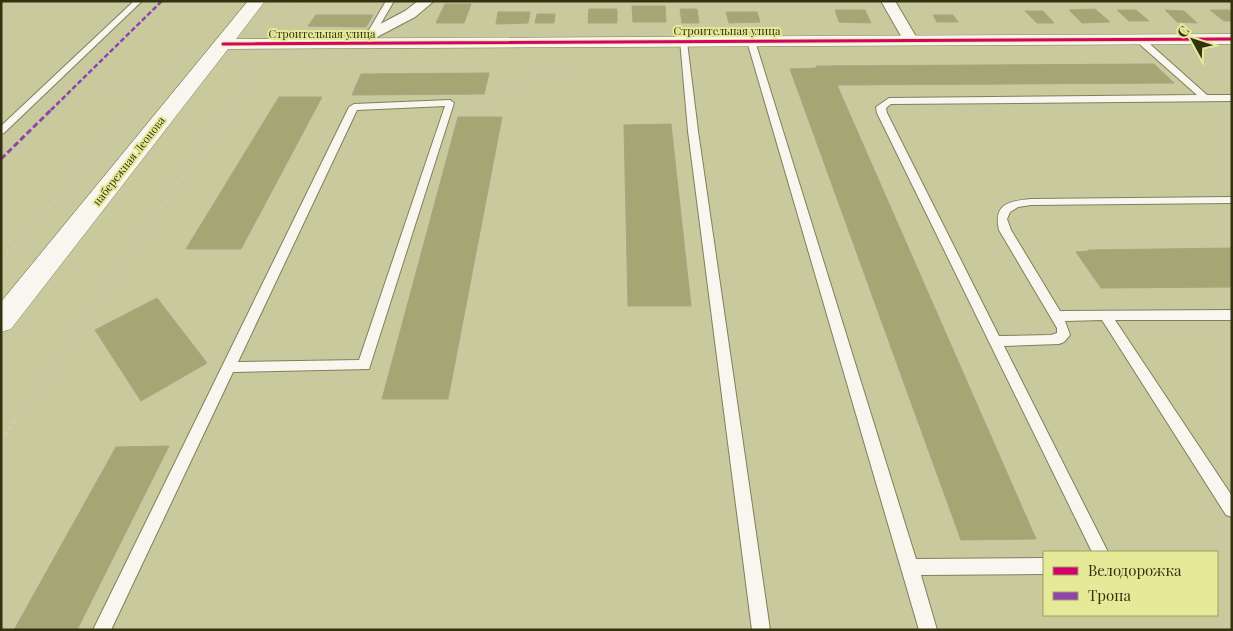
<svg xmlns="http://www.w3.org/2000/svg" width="1233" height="631" font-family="'Playfair Display',serif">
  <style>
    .building { fill: #a5a674; stroke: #a5a683 }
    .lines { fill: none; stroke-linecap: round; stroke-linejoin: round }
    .lane-casing { stroke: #7f805a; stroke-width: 2 }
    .street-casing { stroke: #7f805a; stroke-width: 2 }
    .secondary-casing { stroke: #7f805a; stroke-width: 1 }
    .path-far3 { stroke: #cecec0; stroke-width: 2; stroke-dasharray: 0.5 2.5; stroke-linecap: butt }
    .path-far2 { stroke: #cecec0; stroke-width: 2.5; stroke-dasharray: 1 3; stroke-linecap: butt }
    .path-far1 { stroke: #cecec0; stroke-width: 3; stroke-dasharray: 1 4; stroke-linecap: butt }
    .path { stroke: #cecec0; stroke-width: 4; stroke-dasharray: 2 5; stroke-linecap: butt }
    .lane { fill: #f7f7f0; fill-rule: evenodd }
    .street { fill: #f7f7f0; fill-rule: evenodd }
    .secondary { fill: #f7f7f0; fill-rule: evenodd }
    .quiet-far1 { stroke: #8e44ad; stroke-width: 2.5; stroke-dasharray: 5 2.5; stroke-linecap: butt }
    .quiet { stroke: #8e44ad; stroke-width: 3; stroke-dasharray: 6 3; stroke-linecap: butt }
    .cycleway-casing { stroke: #e6e998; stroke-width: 5 }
    .cycleway { stroke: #d6006c; stroke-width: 3 }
    .labels { text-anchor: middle; stroke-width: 4; stroke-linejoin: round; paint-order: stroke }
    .far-street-label { font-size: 11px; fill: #323211; stroke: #e6e998 }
  </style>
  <rect width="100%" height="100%" fill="#c8c99d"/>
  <!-- building -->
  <g class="building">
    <polygon points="445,4 471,4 464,23 436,23"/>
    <polygon points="632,6 665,6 666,22 633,22"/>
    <polygon points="589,9 617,9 617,23 588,23"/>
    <polygon points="680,9 697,9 699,23 682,23"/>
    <polygon points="1095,9 1110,22 1082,23 1069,10"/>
    <polygon points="835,10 865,10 871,23 839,22"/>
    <polygon points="1117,10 1136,10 1149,21 1129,21"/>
    <polygon points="1165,10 1184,11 1197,23 1177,22"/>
    <polygon points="1210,10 1229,10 1232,12 1232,21 1224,21"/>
    <polygon points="1025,11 1043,11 1054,23 1037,23"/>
    <polygon points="498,12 530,12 528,23 496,24"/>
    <polygon points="726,12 757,12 760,22 729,23"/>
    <polygon points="537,14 555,14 554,23 535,23"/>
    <polygon points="316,15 373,15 366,27 308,26"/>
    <polygon points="933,15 953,15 958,22 937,22"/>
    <polygon points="1154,64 1174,83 837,85 1036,539 961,540 790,69 817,68 816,66"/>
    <polygon points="489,73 484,94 352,95 361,74"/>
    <polygon points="279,97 322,97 241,249 186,249"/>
    <polygon points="458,117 502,117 448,399 382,399"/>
    <polygon points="671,124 691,306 628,306 624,125"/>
    <polygon points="1232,248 1232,287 1101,288 1076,252 1089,251 1088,250"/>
    <polygon points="157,298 207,363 141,401 95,330"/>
    <polygon points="169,446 77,630 14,630 116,447"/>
  </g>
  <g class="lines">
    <!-- lane casing -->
    <g class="lane-casing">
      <g id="lane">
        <polygon points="134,1 142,1 4,133 1,134 1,126"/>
        <polygon points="386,1 394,1 373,37 367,37 366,35"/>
        <path d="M 1136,37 L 1142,37 L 1207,95 L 1232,95 L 1232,101 L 891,104 L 886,108 L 887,113 L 999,336 L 1051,335 L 1057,333 L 1057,328 L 999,230 C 993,204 1009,201 1031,199 L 1232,197 L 1232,203 L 1031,205 L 1018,207 L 1010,212 L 1007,219 L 1011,230 L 1060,311 L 1232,310 L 1232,320 L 1115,320 L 1232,496 L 1232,517 L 1226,515 L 1102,320 L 1065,321 L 1070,335 L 1064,342 L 1059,344 L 1004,346 L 1108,552 L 1092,552 L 877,113 L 876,107 L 889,98 L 1197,95 L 1136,41 Z"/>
        <polygon points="748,39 755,41 916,559 1044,558 1044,574 921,575 937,630 919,630 747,41"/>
        <polygon points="680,40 687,42 698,131 770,630 752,630 688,131"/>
        <path d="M 450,100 L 454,103 L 369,369 L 233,372 L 111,630 L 93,630 L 349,107 L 354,104 ZM 445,106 L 359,360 L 238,362 L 357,110 Z"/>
      </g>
    </g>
    <!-- street casing -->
    <g class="street-casing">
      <g id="street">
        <polygon points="418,1 434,1 415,17 358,47 348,47 345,44 348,41 405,11"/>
        <polygon points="881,1 895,1 918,40 915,43 905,43"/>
      </g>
    </g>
    <!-- secondary casing -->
    <g class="secondary-casing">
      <polygon id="secondary" points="248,1 265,1 236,39 1232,34 1232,44 228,49 11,329 1,332 1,302"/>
    </g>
    <!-- path-far3 -->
    <g class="path-far3">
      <polyline points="289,23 305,1"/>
      <polyline points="80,82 139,80 156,82"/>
      <polyline points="468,105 574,64"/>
      <polyline points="133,110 188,47"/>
      <polyline points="228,110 261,63"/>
    </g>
    <!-- path-far2 -->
    <g class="path-far2">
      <polyline points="15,247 134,109"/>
      <polyline points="134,247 229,109"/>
    </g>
    <!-- path-far1 -->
    <g class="path-far1">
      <polyline points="1,263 16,246"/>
      <polyline points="16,418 135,246"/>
    </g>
    <!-- path -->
    <polyline class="path" points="1,440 17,417"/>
    <!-- lane -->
    <use href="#lane" class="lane"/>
    <!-- street -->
    <use href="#street" class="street"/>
    <!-- secondary -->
    <use href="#secondary" class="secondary"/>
    <!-- quiet-far1 -->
    <polyline class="quiet-far1" points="51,110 162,1"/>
    <!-- quiet -->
    <polyline class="quiet" points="1,159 52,109"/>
    <!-- cycleway casing -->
    <g class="cycleway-casing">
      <polyline id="cycleway" points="223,44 1232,39"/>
    </g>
    <!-- cycleway -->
    <use href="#cycleway" class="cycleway"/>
  </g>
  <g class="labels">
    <!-- far-street labels -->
    <g class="far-street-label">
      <text x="727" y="35">Строительная улица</text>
      <text x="322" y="38">Строительная улица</text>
      <text transform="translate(129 161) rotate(-52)" y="4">набережная Леонова</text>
    </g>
  </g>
  <!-- border -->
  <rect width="1233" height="631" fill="none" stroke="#323211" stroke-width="5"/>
  <!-- legend -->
  <rect x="1043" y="551" width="175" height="65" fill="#e6e998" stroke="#9ea062"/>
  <rect x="1053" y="567" width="25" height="8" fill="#d6006c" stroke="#9ea062"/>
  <text x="1088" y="576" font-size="15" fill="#323211">Велодорожка</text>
  <rect x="1053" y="592" width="25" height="8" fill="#8e44ad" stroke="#9ea062"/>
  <text x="1088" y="601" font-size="15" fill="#323211">Тропа</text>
  <!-- north arrow -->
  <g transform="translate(1193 40) rotate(310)" stroke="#e6e998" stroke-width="4" paint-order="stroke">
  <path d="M0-4L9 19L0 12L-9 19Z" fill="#323211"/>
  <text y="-8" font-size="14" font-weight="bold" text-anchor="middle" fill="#323211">С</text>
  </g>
</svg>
